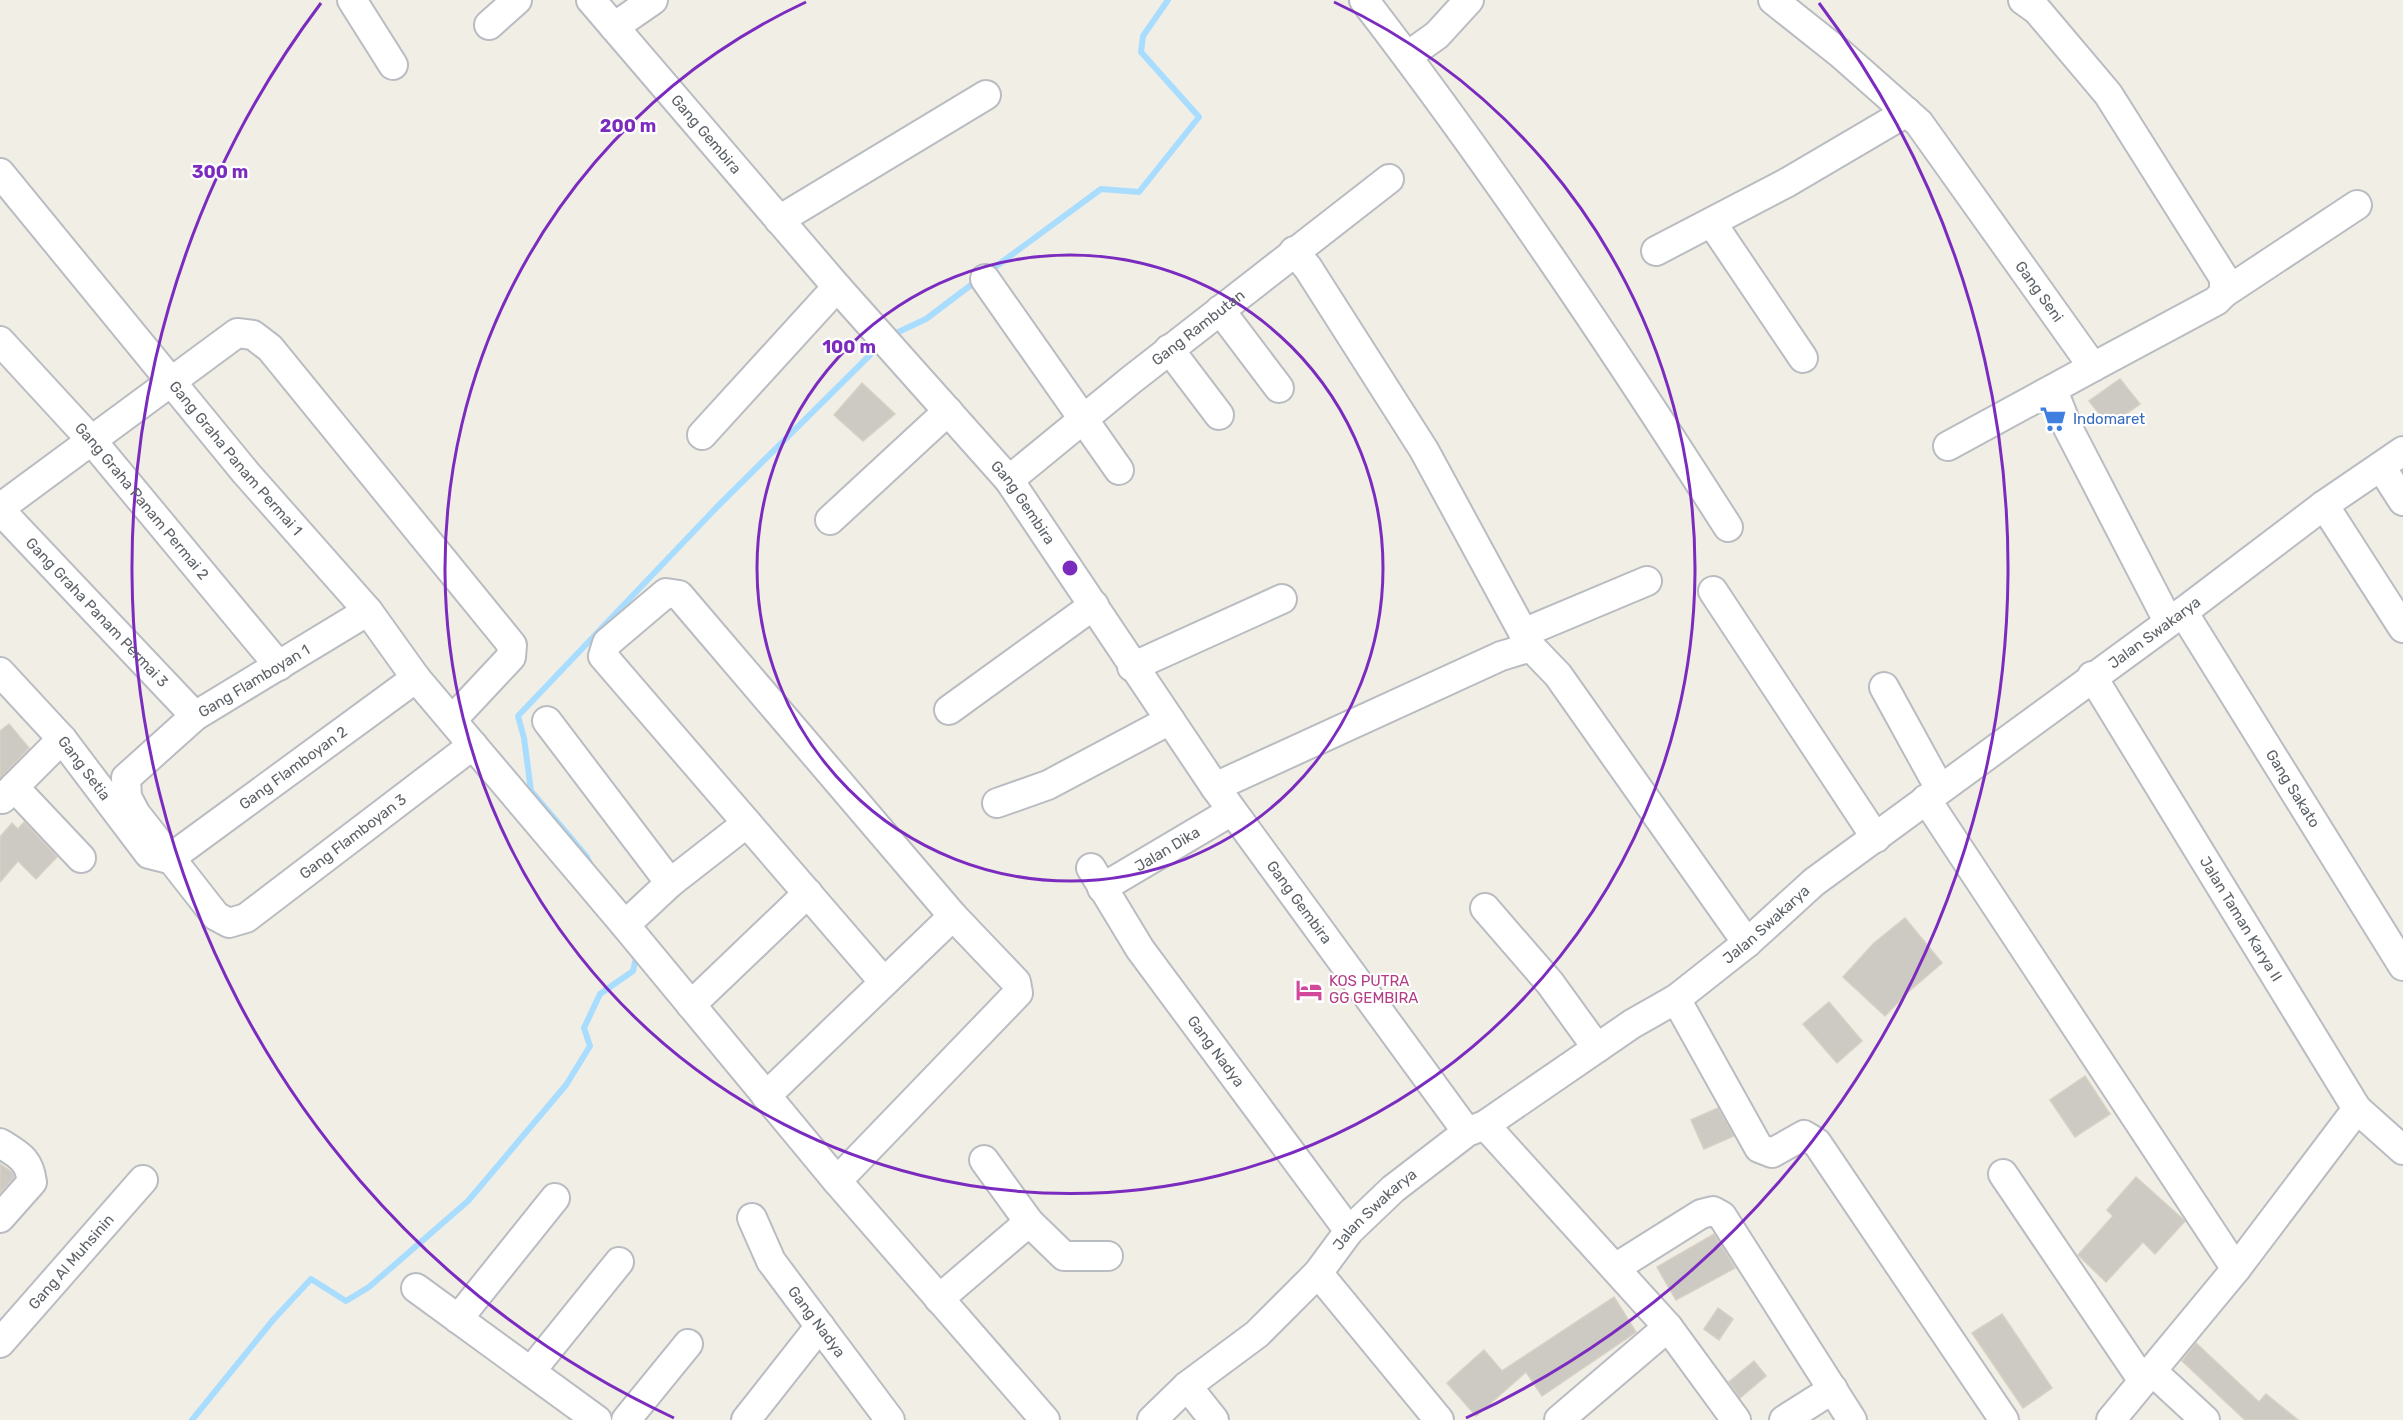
<svg xmlns="http://www.w3.org/2000/svg" width="2403" height="1420" font-family="Rubik,sans-serif">
  <style>
    .lines { fill: none; stroke-linecap: round; stroke-linejoin: round }
    .stream { stroke: #a8ddff; stroke-width: 6 }
    .building { fill: #cdc9c3; stroke: #d7d0c4; stroke-width: 1.5 }
    .minor-casing { stroke: #b9bcc1; stroke-width: 32 }
    .minor { stroke: #fff; stroke-width: 28 }
    .ring { fill: none; stroke: #7b2cbf; stroke-width: 3 }
    .labels { text-anchor: middle; stroke-width: 4.5; stroke-linejoin: round; paint-order: stroke }
    .street-label { font-size: 15px; fill: #5d6368; stroke: #fff }
    .shop-label { font-size: 15px; fill: #366cbe; stroke: #fff; text-anchor: start }
    .hotel-label { font-size: 15px; fill: #b23c85; stroke: #fff; text-anchor: start }
    .centre { fill: #7b2cbf; stroke: #fff; stroke-width: 3 }
    .ring-label { font-size: 18px; text-anchor: middle; font-weight: bold; fill: #7b2cbf; stroke: #fff; stroke-width: 4.5; stroke-linejoin: round; paint-order: stroke }
  </style>
  <rect width="100%" height="100%" fill="#f1eee6"/>
  <g class="lines">
    <!-- stream -->
    <g class="stream">
      <polyline points="987,273 1101,189 1139,192 1199,117 1141,52 1143,36 1168,0"/>
      <polyline points="892,335 926,319 979,279"/>
      <polyline points="591,866 587,857 531,791 524,738 518,716 717,507 874,351"/>
      <polyline points="192,1420 273,1320 311,1279 346,1301 369,1287 468,1201 566,1085 590,1046 584,1028 600,994 633,971 637,954"/>
    </g>
  </g>
  <!-- building -->
  <g class="building">
    <polygon points="2120,379 2140,404 2109,426 2089,401"/>
    <polygon points="862,383 895,414 863,441 834,415"/>
    <polygon points="9,724 29,748 0,778 0,731"/>
    <polygon points="24,822 57,857 36,879 18,861 0,882 0,837 12,823 18,829"/>
    <polygon points="1905,918 1942,963 1907,993 1885,1016 1843,977 1874,943"/>
    <polygon points="1829,1002 1862,1041 1837,1063 1803,1024"/>
    <polygon points="2085,1076 2110,1114 2075,1137 2050,1100"/>
    <polygon points="1718,1108 1734,1136 1704,1149 1691,1120"/>
    <polygon points="0,1164 12,1172 14,1177 0,1193"/>
    <polygon points="2136,1177 2185,1221 2155,1254 2143,1242 2106,1282 2078,1255 2113,1216 2107,1210"/>
    <polygon points="1714,1234 1735,1268 1676,1300 1657,1267"/>
    <polygon points="1614,1297 1636,1332 1542,1396 1526,1372 1476,1416 1447,1383 1484,1350 1502,1371"/>
    <polygon points="1718,1308 1733,1319 1719,1340 1704,1329"/>
    <polygon points="2002,1314 2052,1388 2023,1408 1972,1333"/>
    <polygon points="2196,1343 2259,1402 2266,1394 2298,1420 2245,1420 2182,1361"/>
    <polygon points="1754,1361 1766,1376 1740,1398 1729,1382"/>
  </g>
  <g class="lines">
    <!-- minor casing -->
    <g class="minor-casing">
      <g id="minor">
        <polyline points="352,0 393,65"/>
        <path id="s1" d="M 591,0 L 837,287 L 1009,480 L 1215,787 L 1467,1132"/>
        <path d="M 1364,0 C 1494,169 1613,347 1728,527"/>
        <path id="s2" d="M 1773,0 L 1841,54 L 1919,123 L 2093,367 L 1948,446"/>
        <polyline points="2023,0 2037,10 2108,94 2224,278 2224,293 2216,301 2093,367"/>
        <polyline points="489,25 517,0"/>
        <polyline points="614,27 653,0"/>
        <polyline points="1409,59 1416,50 1437,35 1469,0"/>
        <path id="s3" d="M 0,173 L 246,473 L 368,611 L 416,678 L 625,925 L 837,1181 L 1045,1420"/>
        <polyline points="779,220 986,95"/>
        <polyline points="1712,223 1803,358"/>
        <polyline points="1294,251 1308,268 1424,450 1531,647"/>
        <polyline points="1656,251 1788,182 1907,112"/>
        <polyline points="985,279 1119,470"/>
        <polyline points="2224,293 2357,205"/>
        <polyline points="1220,310 1279,388"/>
        <path id="s4" d="M 0,341 L 93,442 L 279,666"/>
        <polyline points="1169,349 1219,415"/>
        <polyline points="2053,390 2067,426 2168,621"/>
        <polyline points="702,435 837,287"/>
        <polyline points="2381,467 2403,501"/>
        <path id="s5" d="M 1009,480 L 1131,380 L 1389,179"/>
        <polyline points="2324,505 2403,628"/>
        <polyline points="0,508 237,333 253,335 270,348 512,645 511,657 452,720"/>
        <path id="s6" d="M 0,510 L 195,716"/>
        <polyline points="830,520 948,411"/>
        <polyline points="1713,591 1876,838"/>
        <path id="s7" d="M 368,611 L 195,716 L 126,778 L 127,797 L 136,814 L 216,916 L 229,923 L 246,918 L 473,745"/>
        <path id="s8" d="M 2183,612 L 2403,966"/>
        <polyline points="1523,633 1647,581"/>
        <polyline points="1132,667 1282,599"/>
        <path id="s9" d="M 0,672 L 62,739 L 149,854 L 169,859 L 416,678"/>
        <path id="s10" d="M 2092,676 L 2357,1109 L 2403,1150"/>
        <polyline points="1884,687 1940,789"/>
        <polyline points="949,710 1094,605"/>
        <polyline points="547,721 670,883 625,925"/>
        <polyline points="14,787 81,858"/>
        <polyline points="1215,787 1501,656 1531,647 1558,675 1747,943"/>
        <polyline points="2,799 62,739"/>
        <polyline points="1926,799 2236,1269"/>
        <polyline points="997,803 1048,785 1170,720"/>
        <path id="s11" d="M 1091,868 L 1140,949 L 1349,1231"/>
        <polyline points="670,883 747,823"/>
        <path id="s12" d="M 1102,888 L 1232,811"/>
        <polyline points="1485,908 1550,983 1597,1048"/>
        <polyline points="1676,999 1759,1148 1772,1153 1804,1135 1817,1143 2004,1420"/>
        <polyline points="691,1005 808,893"/>
        <polyline points="766,1096 953,916"/>
        <polyline points="1485,1125 1668,1327 1736,1420"/>
        <path d="M 0,1143 C 19,1155 29,1159 32,1182 L 0,1218"/>
        <polyline points="984,1160 1029,1222 1064,1256 1108,1256"/>
        <polyline points="2003,1174 2143,1381"/>
        <polyline points="837,1181 1018,993 1016,982 953,916 679,595 666,593 607,643 603,656 884,982"/>
        <path id="s13" d="M 752,1218 L 771,1261 L 890,1420"/>
        <polyline points="1615,1268 1701,1214 1713,1211 1722,1216 1852,1420"/>
        <polyline points="1318,1273 1439,1420"/>
        <polyline points="416,1288 597,1420"/>
        <polyline points="939,1299 1029,1222"/>
        <polyline points="458,1319 555,1198"/>
        <path id="s14" d="M 0,1343 L 143,1180"/>
        <polyline points="531,1371 619,1262"/>
        <polyline points="2152,1371 2205,1420"/>
        <polyline points="1187,1386 1214,1420"/>
        <polyline points="626,1420 688,1344"/>
        <polyline points="746,1420 820,1326"/>
        <path id="s15" d="M 1152,1420 L 1187,1386 L 1257,1334 L 1318,1273 L 1349,1231 L 1393,1189 L 1467,1132 L 1485,1125 L 1632,1024 L 1676,999 L 1747,943 L 1814,882 L 2183,612 L 2324,505 L 2403,451"/>
        <polyline points="1559,1420 1668,1327"/>
        <polyline points="1784,1420 1833,1389"/>
        <polyline points="2111,1420 2236,1269 2357,1109"/>
      </g>
    </g>
    <!-- minor -->
    <use href="#minor" class="minor"/>
  </g>
  <!-- distance rings -->
  <g class="ring">
    <circle cx="1070" cy="568" r="313"/>
    <path d="M1334 2A625 625 0 1 1 806 2"/>
    <path d="M674 1418A938 938 0 0 1 321 3M1819 3A938 938 0 0 1 1466 1418"/>
  </g>
  <!-- icons -->
  <defs>
    <g id="supermarket-bare" transform="scale(2.07)"><path d="M-6-5.5h2.5l.6 2H6L4.5 2H-2.5L-4.4-4H-6ZM-1.5 3.2a1.3 1.3 0 1 0 .1 0ZM3 3.2a1.3 1.3 0 1 0 .1 0Z" fill="#3f7fe0" stroke="#fff" stroke-width="2.5" paint-order="stroke"/></g>
    <g id="hotel-bare" transform="scale(2.07)"><path d="M-6-4.5h1.5V1H6V5H4.5V3h-9V5H-6ZM-4 0a1.8 1.8 0 1 1 3.6 0ZM.5 0V-2.5h3Q6-2.5 6 0Z" fill="#d1479c" stroke="#fff" stroke-width="2.5" paint-order="stroke"/></g>
  </defs>
  <g fill-rule="evenodd">
    <use href="#supermarket-bare" x="2053" y="419"/>
    <use href="#hotel-bare" x="1309" y="990"/>
  </g>
  <g class="labels">
    <!-- street labels -->
    <g class="street-label">
      <text dy="5" stroke="none"><textPath href="#s1" startOffset="177">Gang Gembira</textPath></text>
      <text dy="5" stroke="none"><textPath href="#s2" startOffset="398">Gang Seni</textPath></text>
      <text dy="5" stroke="none"><textPath href="#s5" startOffset="243">Gang Rambutan</textPath></text>
      <text dy="5" stroke="none"><textPath href="#s3" startOffset="370">Gang Graha Panam Permai 1</textPath></text>
      <text dy="5" stroke="none"><textPath href="#s4" startOffset="214">Gang Graha Panam Permai 2</textPath></text>
      <text dy="5" stroke="none"><textPath href="#s1" startOffset="663">Gang Gembira</textPath></text>
      <text dy="5" stroke="none"><textPath href="#s6" startOffset="141">Gang Graha Panam Permai 3</textPath></text>
      <text dy="5" stroke="none"><textPath href="#s15" startOffset="1280">Jalan Swakarya</textPath></text>
      <text transform="translate(254 681) rotate(-31)" y="5">Gang Flamboyan 1</text>
      <text dy="5" stroke="none"><textPath href="#s9" startOffset="128">Gang Setia</textPath></text>
      <text dy="5" stroke="none"><textPath href="#s9" startOffset="410">Gang Flamboyan 2</textPath></text>
      <text dy="5" stroke="none"><textPath href="#s8" startOffset="208">Gang Sakato</textPath></text>
      <text dy="5" stroke="none"><textPath href="#s7" startOffset="630">Gang Flamboyan 3</textPath></text>
      <text dy="5" stroke="none"><textPath href="#s12" startOffset="76">Jalan Dika</textPath></text>
      <text dy="5" stroke="none"><textPath href="#s1" startOffset="1149">Gang Gembira</textPath></text>
      <text dy="5" stroke="none"><textPath href="#s10" startOffset="285">Jalan Taman Karya II</textPath></text>
      <text dy="5" stroke="none"><textPath href="#s15" startOffset="794">Jalan Swakarya</textPath></text>
      <text dy="5" stroke="none"><textPath href="#s11" startOffset="222">Gang Nadya</textPath></text>
      <text dy="5" stroke="none"><textPath href="#s15" startOffset="308">Jalan Swakarya</textPath></text>
      <text dy="5" stroke="none"><textPath href="#s14" startOffset="108">Gang Al Muhsinin</textPath></text>
      <text dy="5" stroke="none"><textPath href="#s13" startOffset="123">Gang Nadya</textPath></text>
    </g>
    <!-- shop labels -->
    <g class="shop-label">
      <text x="2073" y="424">Indomaret</text>
    </g>
    <!-- hotel labels -->
    <g class="hotel-label">
      <text x="1329" y="986">KOS PUTRA<tspan x="1329" dy="17">GG GEMBIRA</tspan></text>
    </g>
  </g>
  <circle cx="1070" cy="568" r="9" class="centre"/>
  <g class="ring-label">
    <text x="628" y="132">200 m</text>
    <text x="220" y="178">300 m</text>
    <text x="849" y="353">100 m</text>
  </g>
</svg>
